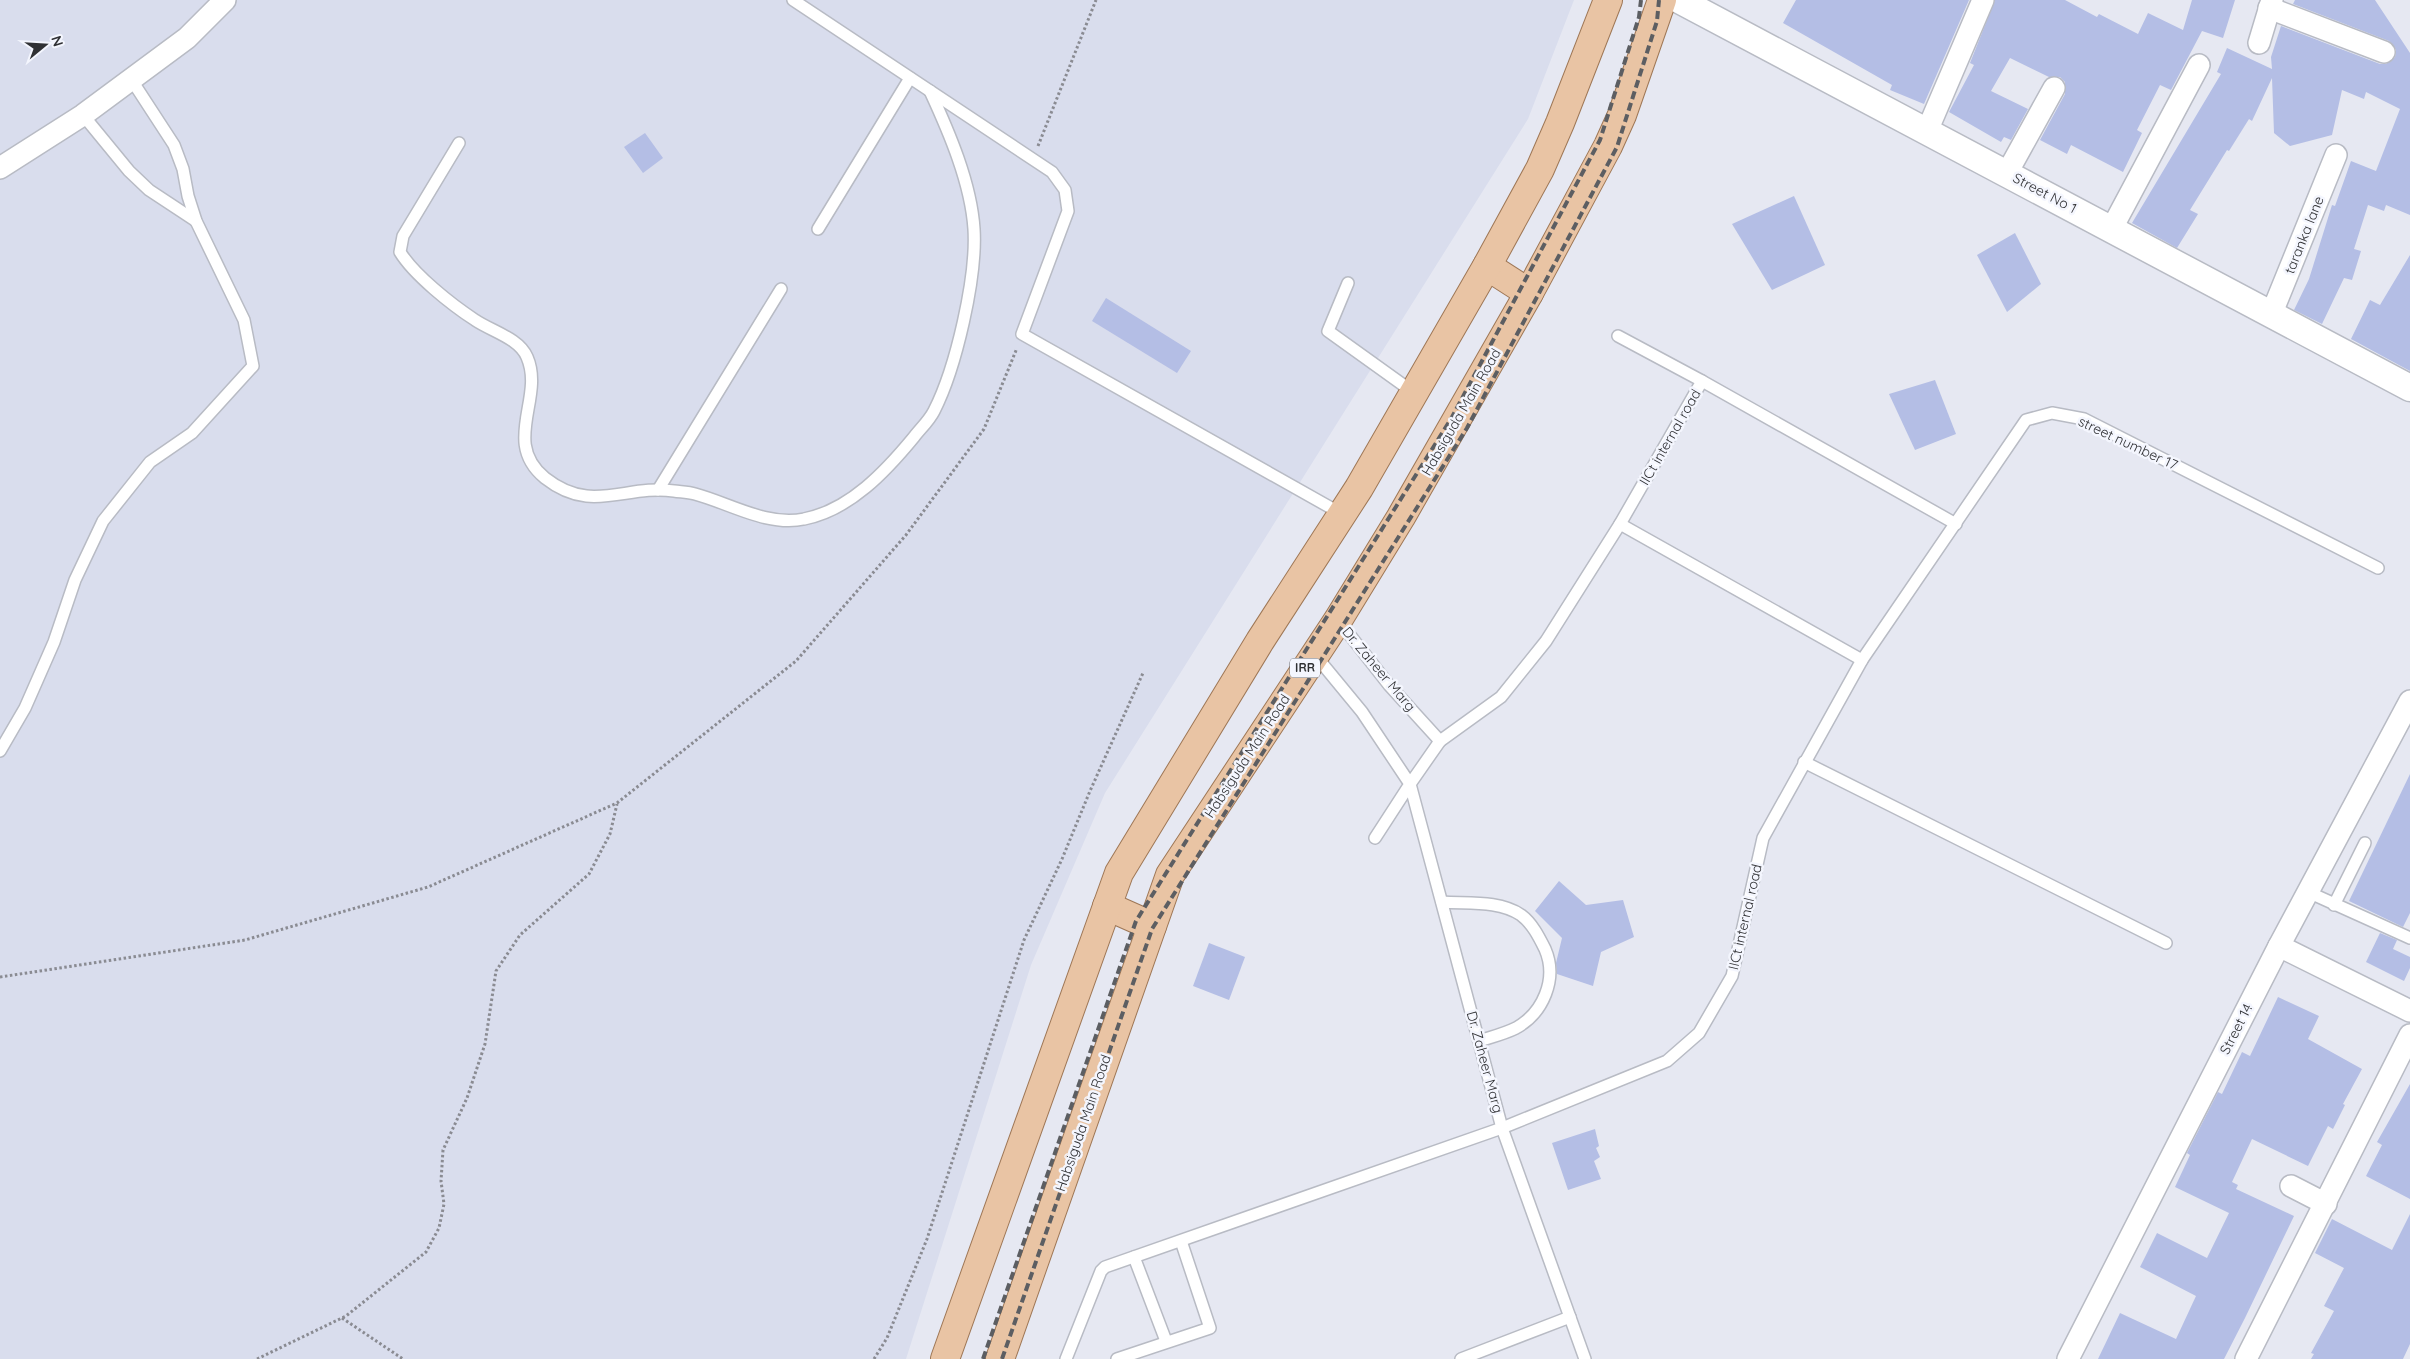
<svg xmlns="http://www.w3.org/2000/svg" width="2410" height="1359" font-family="Quicksand,sans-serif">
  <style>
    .built { fill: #d9dded }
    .building { fill: #b4bee5 }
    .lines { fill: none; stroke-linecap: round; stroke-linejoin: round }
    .service-casing { stroke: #b8bbc4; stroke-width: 14 }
    .minor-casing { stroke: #b8bbc4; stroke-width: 24 }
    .tertiary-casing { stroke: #b8bbc4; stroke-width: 29 }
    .primary-casing { stroke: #9e7756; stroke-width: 30 }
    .path { stroke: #8a8b92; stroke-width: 3; stroke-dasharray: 2.5 2.5; stroke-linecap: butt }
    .service { stroke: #fff; stroke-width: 11 }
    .minor { stroke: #fff; stroke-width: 21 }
    .tertiary { stroke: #fff; stroke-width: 26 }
    .primary { stroke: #e9c4a4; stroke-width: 28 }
    .rail { stroke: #5c5e62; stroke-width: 4; stroke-dasharray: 8 4; stroke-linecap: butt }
    .labels { text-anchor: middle; stroke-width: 5; stroke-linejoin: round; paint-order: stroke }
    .shield { fill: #f4f6fe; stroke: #6b6c71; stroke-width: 1 }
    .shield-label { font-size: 12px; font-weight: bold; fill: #303134 }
    .street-label { font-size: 14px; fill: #303134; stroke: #f4f6fe }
  </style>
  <rect width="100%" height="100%" fill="#e6e8f2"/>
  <!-- built -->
  <polygon class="built" points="0,0 1574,0 1528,119 1105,793 1031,965 906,1359 0,1359"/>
  <!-- building -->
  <g class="building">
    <polygon points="1796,0 1969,0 1924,104 1890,90 1892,85 1783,23"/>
    <polygon points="1995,0 2065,0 2097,17 2099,14 2138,34 2148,13 2183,30 2192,0 2235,0 2223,38 2202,31 2171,90 2160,85 2137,130 2142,133 2123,172 2071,145 2067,154 2040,140 2065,94 2065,82 2060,77 2049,77 2010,58 1991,91 2028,109 2011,140 2004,137 2001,142 1949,112 1974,65 1970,63"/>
    <polygon points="2295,0 2375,0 2410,53 2410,215 2386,205 2384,211 2368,205 2354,249 2361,251 2352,280 2344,278 2322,324 2294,310 2309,279 2332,205 2335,206 2351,161 2376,171 2400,109 2366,92 2364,99 2342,90 2332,135 2290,146 2274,133 2272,78 2252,121 2249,119 2229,151 2227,150 2190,210 2198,214 2177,248 2132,223 2221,74 2217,72 2227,48 2272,69 2271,57 2281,26 2380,64 2386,64 2395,57 2396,50 2389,41 2293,4"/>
    <polygon points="645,133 663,158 643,173 624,147"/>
    <polygon points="1794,196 1825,265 1772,290 1732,224"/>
    <polygon points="2015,233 2041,284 2007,312 1977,255"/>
    <polygon points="2410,255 2410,371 2351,339 2370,300 2380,305"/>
    <polygon points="1106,298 1191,351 1177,373 1092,321"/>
    <polygon points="1935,380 1956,434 1915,450 1889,394"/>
    <polygon points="2410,774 2410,913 2403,927 2349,901"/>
    <polygon points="1559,881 1586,905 1623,900 1634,937 1601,952 1593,986 1557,974 1556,963 1562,938 1535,911"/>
    <polygon points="2380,933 2397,940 2393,949 2410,957 2410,968 2404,981 2366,962"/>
    <polygon points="1209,943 1245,957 1229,1000 1193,986"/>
    <polygon points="2278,997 2319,1016 2308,1039 2362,1069 2343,1104 2345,1105 2333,1129 2328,1126 2308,1166 2252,1139 2232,1182 2238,1185 2236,1189 2294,1216 2245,1318 2224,1359 2098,1359 2120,1313 2176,1339 2196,1296 2140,1267 2157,1233 2207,1258 2229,1213 2175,1187 2190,1155 2187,1153 2218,1092 2222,1094 2242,1052 2250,1056"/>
    <polygon points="2410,1084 2410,1199 2366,1176 2382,1145 2377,1142"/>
    <polygon points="1595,1129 1599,1146 1596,1148 1600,1157 1594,1161 1601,1179 1568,1190 1552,1143"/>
    <polygon points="2410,1214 2410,1344 2403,1359 2311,1359 2314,1354 2311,1353 2334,1311 2324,1306 2344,1268 2315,1253 2332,1219 2392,1250"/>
  </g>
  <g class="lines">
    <!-- service casing -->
    <g class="service-casing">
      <g id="service">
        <polyline points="793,0 1052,172 1065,190 1068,211 1022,334 1342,514"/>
        <polyline points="83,115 129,171 149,190 196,221"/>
        <path d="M 459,143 L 403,236 L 400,252 C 414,275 452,305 475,320 C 491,331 519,338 527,357 C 545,398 501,442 545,478 C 592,515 625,484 674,491 C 681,492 688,492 695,494 C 729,503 768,527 804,519 C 850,510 886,471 914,437 C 920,429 929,421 934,411 C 956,368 977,277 974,229 C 971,183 949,132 930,91"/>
        <polyline points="818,229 910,78"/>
        <polyline points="1348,283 1328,331 1413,392"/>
        <polyline points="1702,381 1956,524"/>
        <polyline points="658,490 781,289"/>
        <polyline points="1620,524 1862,660"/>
        <polyline points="1315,655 1362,712 1410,784 1375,838"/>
        <polyline points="1440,741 1501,697 1546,641 1620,524 1702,381 1618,336"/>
        <polyline points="0,751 25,708 54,642 75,580 103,521 150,462 192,433 253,366 244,320 196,221 188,196 183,169 174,145 131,79"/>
        <polyline points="1804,762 2166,943"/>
        <polyline points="2308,892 2410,938"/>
        <path d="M 1442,902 C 1467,904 1499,900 1521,915 C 1532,923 1539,937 1545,949 C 1558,979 1543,1013 1516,1028 C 1504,1034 1491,1037 1479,1041"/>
        <polyline points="2334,905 2365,843"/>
        <polyline points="1134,1257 1166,1341"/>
        <polyline points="1066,1359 1101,1271 1105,1267 1502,1128 1410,784 1440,741 1389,685 1338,620"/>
        <polyline points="1117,1359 1210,1328 1181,1241"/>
        <polyline points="1461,1359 1570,1317"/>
        <polyline points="1585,1359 1502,1128 1667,1061 1699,1033 1732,976 1763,838 1862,660 2026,420 2052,413 2084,419 2378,568"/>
      </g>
    </g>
    <!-- minor casing -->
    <g class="minor-casing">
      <g id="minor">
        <polyline points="2269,8 2384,52"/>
        <polyline points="2259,43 2272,0"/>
        <polyline points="1927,131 1983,0"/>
        <polyline points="0,168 83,115 187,38 225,0"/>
        <polyline points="2007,173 2054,88"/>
        <polyline points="2112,228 2199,65"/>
        <polyline points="2271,315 2336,155"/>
        <polyline points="2279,946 2410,1011"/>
        <polyline points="2291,1186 2326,1204"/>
        <polyline points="2068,1359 2279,946 2410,701"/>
        <polyline points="2246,1359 2410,1035"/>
      </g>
    </g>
    <!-- tertiary casing -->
    <g class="tertiary-casing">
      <polyline id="tertiary" points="1679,0 2410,388"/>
    </g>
    <!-- primary casing -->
    <g class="primary-casing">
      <g id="primary">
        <polyline points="1487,266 1529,293"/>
        <polyline points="1107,906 1152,926"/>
        <polyline points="945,1359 1119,873 1260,641 1359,488 1487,266 1540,169 1560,123 1608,0"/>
        <polyline points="1000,1359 1170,875 1338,620 1401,517 1529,293 1608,146 1622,115 1662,0"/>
      </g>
    </g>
    <!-- path -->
    <g class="path">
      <polyline points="1038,146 1096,0"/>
      <polyline points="0,977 245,940 428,887 617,803 796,661 906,535 984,429 1017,348"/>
      <polyline points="342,1318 403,1359"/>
      <polyline points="257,1359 346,1316 426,1252 439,1228 444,1204 441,1181 443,1150 467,1098 485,1044 496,971 520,935 589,874 610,834 617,804"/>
      <polyline points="874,1359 887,1338 927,1239 1024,940 1062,859 1090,791 1143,673"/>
    </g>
    <!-- service -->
    <use href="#service" class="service"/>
    <!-- minor -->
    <use href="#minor" class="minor"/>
    <!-- tertiary -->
    <use href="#tertiary" class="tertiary"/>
    <!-- primary -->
    <use href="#primary" class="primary"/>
    <!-- rail -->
    <g class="rail">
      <polyline points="983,1359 1136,921 1451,419 1600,140 1639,17 1641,0"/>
      <polyline points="1002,1359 1152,929 1467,428 1617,147 1657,21 1659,0"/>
    </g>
  </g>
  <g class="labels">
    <!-- shield labels -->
    <rect class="shield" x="1290" y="658.5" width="30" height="19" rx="4"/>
    <g class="shield-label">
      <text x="1305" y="672">IRR</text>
    </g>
    <!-- street labels -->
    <g class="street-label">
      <text transform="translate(2045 193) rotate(28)" y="5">Street No 1</text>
      <text transform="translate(2304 235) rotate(-68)" y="5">taranka lane</text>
      <text transform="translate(1461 412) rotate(-60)" y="5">Habsiguda Main Road</text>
      <text transform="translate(1670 437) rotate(-60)" y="5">IICt internal road</text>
      <text transform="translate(2128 443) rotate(25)" y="5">street number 17</text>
      <text transform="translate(1379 669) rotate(50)" y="5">Dr. Zaheer Marg</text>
      <text transform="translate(1247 756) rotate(-57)" y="5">Habsiguda Main Road</text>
      <text transform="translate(1745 917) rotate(-77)" y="5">IICt internal road</text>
      <text transform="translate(2236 1029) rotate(-63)" y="5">Street 14</text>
      <text transform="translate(1485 1062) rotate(75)" y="5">Dr. Zaheer Marg</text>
      <text transform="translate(1083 1123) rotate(-71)" y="5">Habsiguda Main Road</text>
    </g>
  </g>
  <!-- north arrow -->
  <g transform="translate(45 45) rotate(72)" stroke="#f4f6fe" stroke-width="4" paint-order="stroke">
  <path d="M0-4L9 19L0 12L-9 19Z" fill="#303134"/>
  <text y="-8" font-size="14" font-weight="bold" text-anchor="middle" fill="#303134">N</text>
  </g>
</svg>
